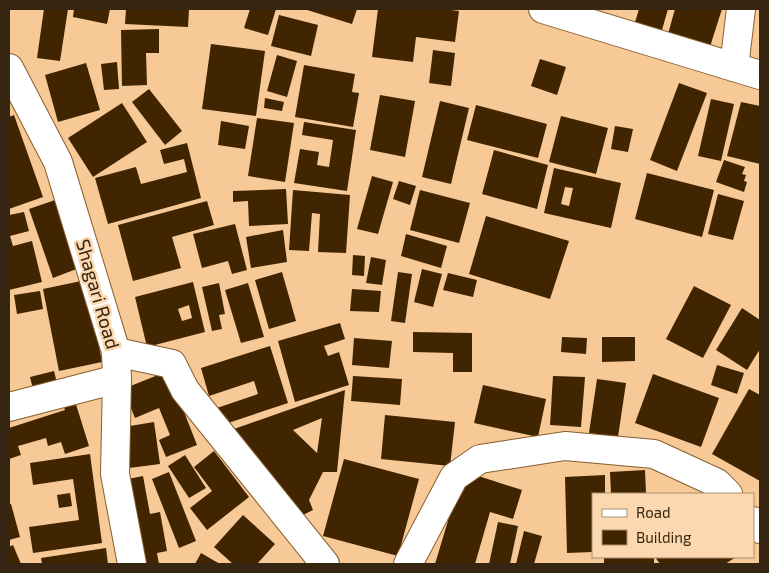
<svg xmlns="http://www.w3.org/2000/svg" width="769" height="573" font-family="'Exo 2',sans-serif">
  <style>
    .building { fill: #412500; fill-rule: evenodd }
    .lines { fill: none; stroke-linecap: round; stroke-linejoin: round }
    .minor-casing { stroke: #875f2e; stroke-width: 30 }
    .tertiary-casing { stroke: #875f2e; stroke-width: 30 }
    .minor { stroke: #fff; stroke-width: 28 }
    .tertiary { stroke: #fff; stroke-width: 28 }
    .labels { text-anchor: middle; stroke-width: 5; stroke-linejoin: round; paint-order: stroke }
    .street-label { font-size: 19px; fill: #362510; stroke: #fcd8b0 }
  </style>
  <rect width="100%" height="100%" fill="#f6c997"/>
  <!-- building -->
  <g class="building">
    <polygon points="44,9 68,9 60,61 37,58"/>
    <polygon points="74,9 110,9 107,24 73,17"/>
    <polygon points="126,9 189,9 188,27 125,24"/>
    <polygon points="250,9 276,9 268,35 244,28"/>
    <polygon points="304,9 357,9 352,24"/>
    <polygon points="378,9 443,9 459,11 455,42 416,37 413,62 372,57"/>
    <polygon points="639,9 668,9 660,37 633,29"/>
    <polygon points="675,9 722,9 708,53 666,41"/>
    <polygon points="279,15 318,25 311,56 271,46"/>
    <polygon points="159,29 159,53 146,53 147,85 122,86 121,30"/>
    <polygon points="211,44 265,51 256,116 202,109"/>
    <polygon points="433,50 455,53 451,86 429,83"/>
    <polygon points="277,55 297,61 287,97 267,91"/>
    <polygon points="540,59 566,67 557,95 531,86"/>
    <polygon points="117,62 119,89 104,90 101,64"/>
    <polygon points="86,63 100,110 58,122 45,75"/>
    <polygon points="304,65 355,74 352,92 359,93 353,127 295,117"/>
    <polygon points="679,83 707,93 677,171 650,160"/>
    <polygon points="149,89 182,131 165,145 132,102"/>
    <polygon points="380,95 415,101 405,157 370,150"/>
    <polygon points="265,98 284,102 282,111 264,108"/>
    <polygon points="711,99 734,104 721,161 698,156"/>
    <polygon points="440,101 469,108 451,184 422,177"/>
    <polygon points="741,102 760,106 760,164 727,156"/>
    <polygon points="122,103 147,142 93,177 68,138"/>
    <polygon points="476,105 547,124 538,158 467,140"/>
    <polygon points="14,115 43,197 9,209 9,117"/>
    <polygon points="561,116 608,128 596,174 549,162"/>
    <polygon points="257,118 294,123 285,182 248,176"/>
    <polygon points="221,121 249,126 245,149 218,145"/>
    <polygon points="304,122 356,130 347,191 294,183 300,149 319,152 317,165 329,167 333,140 302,135"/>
    <polygon points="615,126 633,129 628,152 611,149"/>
    <polygon points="187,143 201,198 108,224 95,178 136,167 141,184 187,172 184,159 164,164 160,150"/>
    <polygon points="494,150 548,165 537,209 482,194"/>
    <polygon points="724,160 745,167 742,174 746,175 744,181 747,182 744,192 716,182"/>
    <path d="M 554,168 L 621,183 L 611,228 L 544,213 ZM 565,187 L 573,188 L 569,206 L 561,204 Z"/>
    <polygon points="647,173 714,190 702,237 635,219"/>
    <polygon points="372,176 393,182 378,234 357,229"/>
    <polygon points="399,181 416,186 410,205 393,199"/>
    <polygon points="286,189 288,224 249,226 248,201 233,202 233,191"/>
    <polygon points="293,190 350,195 346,253 318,252 320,214 312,213 309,251 289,250"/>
    <polygon points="420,190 470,203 459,243 410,230"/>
    <polygon points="718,194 744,201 733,240 708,234"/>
    <polygon points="55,200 79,268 53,278 29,209"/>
    <polygon points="207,201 214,225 172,237 181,268 133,281 118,225"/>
    <polygon points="24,212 29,231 10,236 13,246 32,241 42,282 9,290 9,215"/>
    <polygon points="486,216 569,241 550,299 469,274"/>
    <polygon points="235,224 247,270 232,274 228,261 202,268 193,234"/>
    <polygon points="283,230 287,262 251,268 246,237"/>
    <polygon points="406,234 447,246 441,268 401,256"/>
    <polygon points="353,255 365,256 364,276 352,275"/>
    <polygon points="371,257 386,260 382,285 366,283"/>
    <polygon points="422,269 442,274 433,307 414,302"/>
    <polygon points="282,272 296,321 269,329 255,280"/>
    <polygon points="398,272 412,274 405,323 391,321"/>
    <polygon points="448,273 477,280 473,297 443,290"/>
    <polygon points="86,280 102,362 59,371 43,289"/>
    <path d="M 193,282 L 205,332 L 147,347 L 135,297 ZM 189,305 L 192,318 L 182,321 L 178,309 Z"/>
    <polygon points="219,283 225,314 219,315 222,329 212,331 202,287"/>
    <polygon points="248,283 264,337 241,343 225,290"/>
    <polygon points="694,286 731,305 703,358 666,339"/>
    <polygon points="352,289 381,291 379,312 350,311"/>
    <polygon points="40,291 43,309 17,314 14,295"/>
    <polygon points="742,308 760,320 760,349 747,370 716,350"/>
    <polygon points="340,323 345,339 324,346 328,356 339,352 349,385 295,402 278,341"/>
    <polygon points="413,332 472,333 472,372 453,372 453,353 413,352"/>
    <polygon points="562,337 587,338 586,354 561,352"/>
    <polygon points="602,337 635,337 635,361 602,362"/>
    <polygon points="354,338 392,341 389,368 352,365"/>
    <polygon points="270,346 288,403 219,426 214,409 258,394 254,381 209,396 201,368"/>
    <polygon points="717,365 744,373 737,394 711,385"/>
    <polygon points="54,371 58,387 34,393 30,377"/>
    <polygon points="168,371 197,445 166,457 159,440 170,435 159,408 135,418 123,389"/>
    <polygon points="653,374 719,398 701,447 635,423"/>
    <polygon points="353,376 402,379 400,405 351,401"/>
    <polygon points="553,376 585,377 581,427 550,425"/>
    <polygon points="597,379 626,383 618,437 589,433"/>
    <polygon points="483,385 546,399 538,437 474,423"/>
    <polygon points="749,389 760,395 760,481 712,454"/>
    <path d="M 345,390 L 337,472 L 323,472 L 309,500 L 313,510 L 299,517 L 234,429 ZM 322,418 L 317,453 L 293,430 Z"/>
    <polygon points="74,398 89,446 65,454 61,442 48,446 46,438 18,446 21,455 9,459 9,428 65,410 62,401"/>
    <polygon points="385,415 455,422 450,466 381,459"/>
    <polygon points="154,422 160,464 129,468 124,427"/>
    <polygon points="214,451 249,497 207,530 190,508 212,491 194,467"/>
    <polygon points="90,454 102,543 33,553 29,527 79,520 73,479 33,485 30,463"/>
    <polygon points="185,455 206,488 189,498 168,466"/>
    <polygon points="344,459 419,479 398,556 323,536"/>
    <polygon points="645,470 646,494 611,494 610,472"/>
    <polygon points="463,471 522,490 513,519 490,512 475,564 435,564"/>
    <polygon points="169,472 196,541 179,548 152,479"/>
    <polygon points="605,475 605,494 593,494 593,552 567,553 565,477"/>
    <polygon points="143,476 150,514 160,512 167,551 157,553 159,564 139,564 123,480"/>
    <polygon points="70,493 72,506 59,508 57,495"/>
    <polygon points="9,504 11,504 20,537 9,540"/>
    <polygon points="243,515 275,544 257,564 233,564 214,547"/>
    <polygon points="498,522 518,526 510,564 489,564"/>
    <polygon points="524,531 542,536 534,564 516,564"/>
    <polygon points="13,545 21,564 9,564 9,547"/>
    <polygon points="106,548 108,564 42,564 41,558"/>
    <polygon points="201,553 220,564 195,564"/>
    <rect x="604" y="557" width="50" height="7"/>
    <polygon points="655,557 736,557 725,564 660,564"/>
  </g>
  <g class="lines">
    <!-- minor casing -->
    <g class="minor-casing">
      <g id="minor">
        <polyline points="543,9 760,75"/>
        <polyline points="734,67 741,9"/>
        <polyline points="116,352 172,364 185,390 325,564"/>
        <polyline points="9,407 117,379"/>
        <polyline points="753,521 760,529"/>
        <polyline points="408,564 454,477 480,459 565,446 654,454 717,483 728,494"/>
      </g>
    </g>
    <!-- tertiary casing -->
    <g class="tertiary-casing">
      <polyline id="tertiary" points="9,68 58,162 116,352 117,379 115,474 132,564"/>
    </g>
    <!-- minor -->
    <use href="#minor" class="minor"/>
    <!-- tertiary -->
    <use href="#tertiary" class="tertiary"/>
  </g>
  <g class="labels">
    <!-- street labels -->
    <g class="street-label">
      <text transform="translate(98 294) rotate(74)" y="7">Shagari Road</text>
    </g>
  </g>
  <!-- border -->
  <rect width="769" height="573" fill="none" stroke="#362510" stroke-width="20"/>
  <!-- legend -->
  <rect x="592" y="493" width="162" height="65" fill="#fcd8b0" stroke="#ad9070"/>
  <rect x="602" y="509" width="25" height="8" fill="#ffffff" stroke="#ad9070"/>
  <text x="636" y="518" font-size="15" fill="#362510">Road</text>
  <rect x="602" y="530" width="25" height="15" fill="#412500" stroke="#ad9070"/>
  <text x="636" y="543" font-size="15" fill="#362510">Building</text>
</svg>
